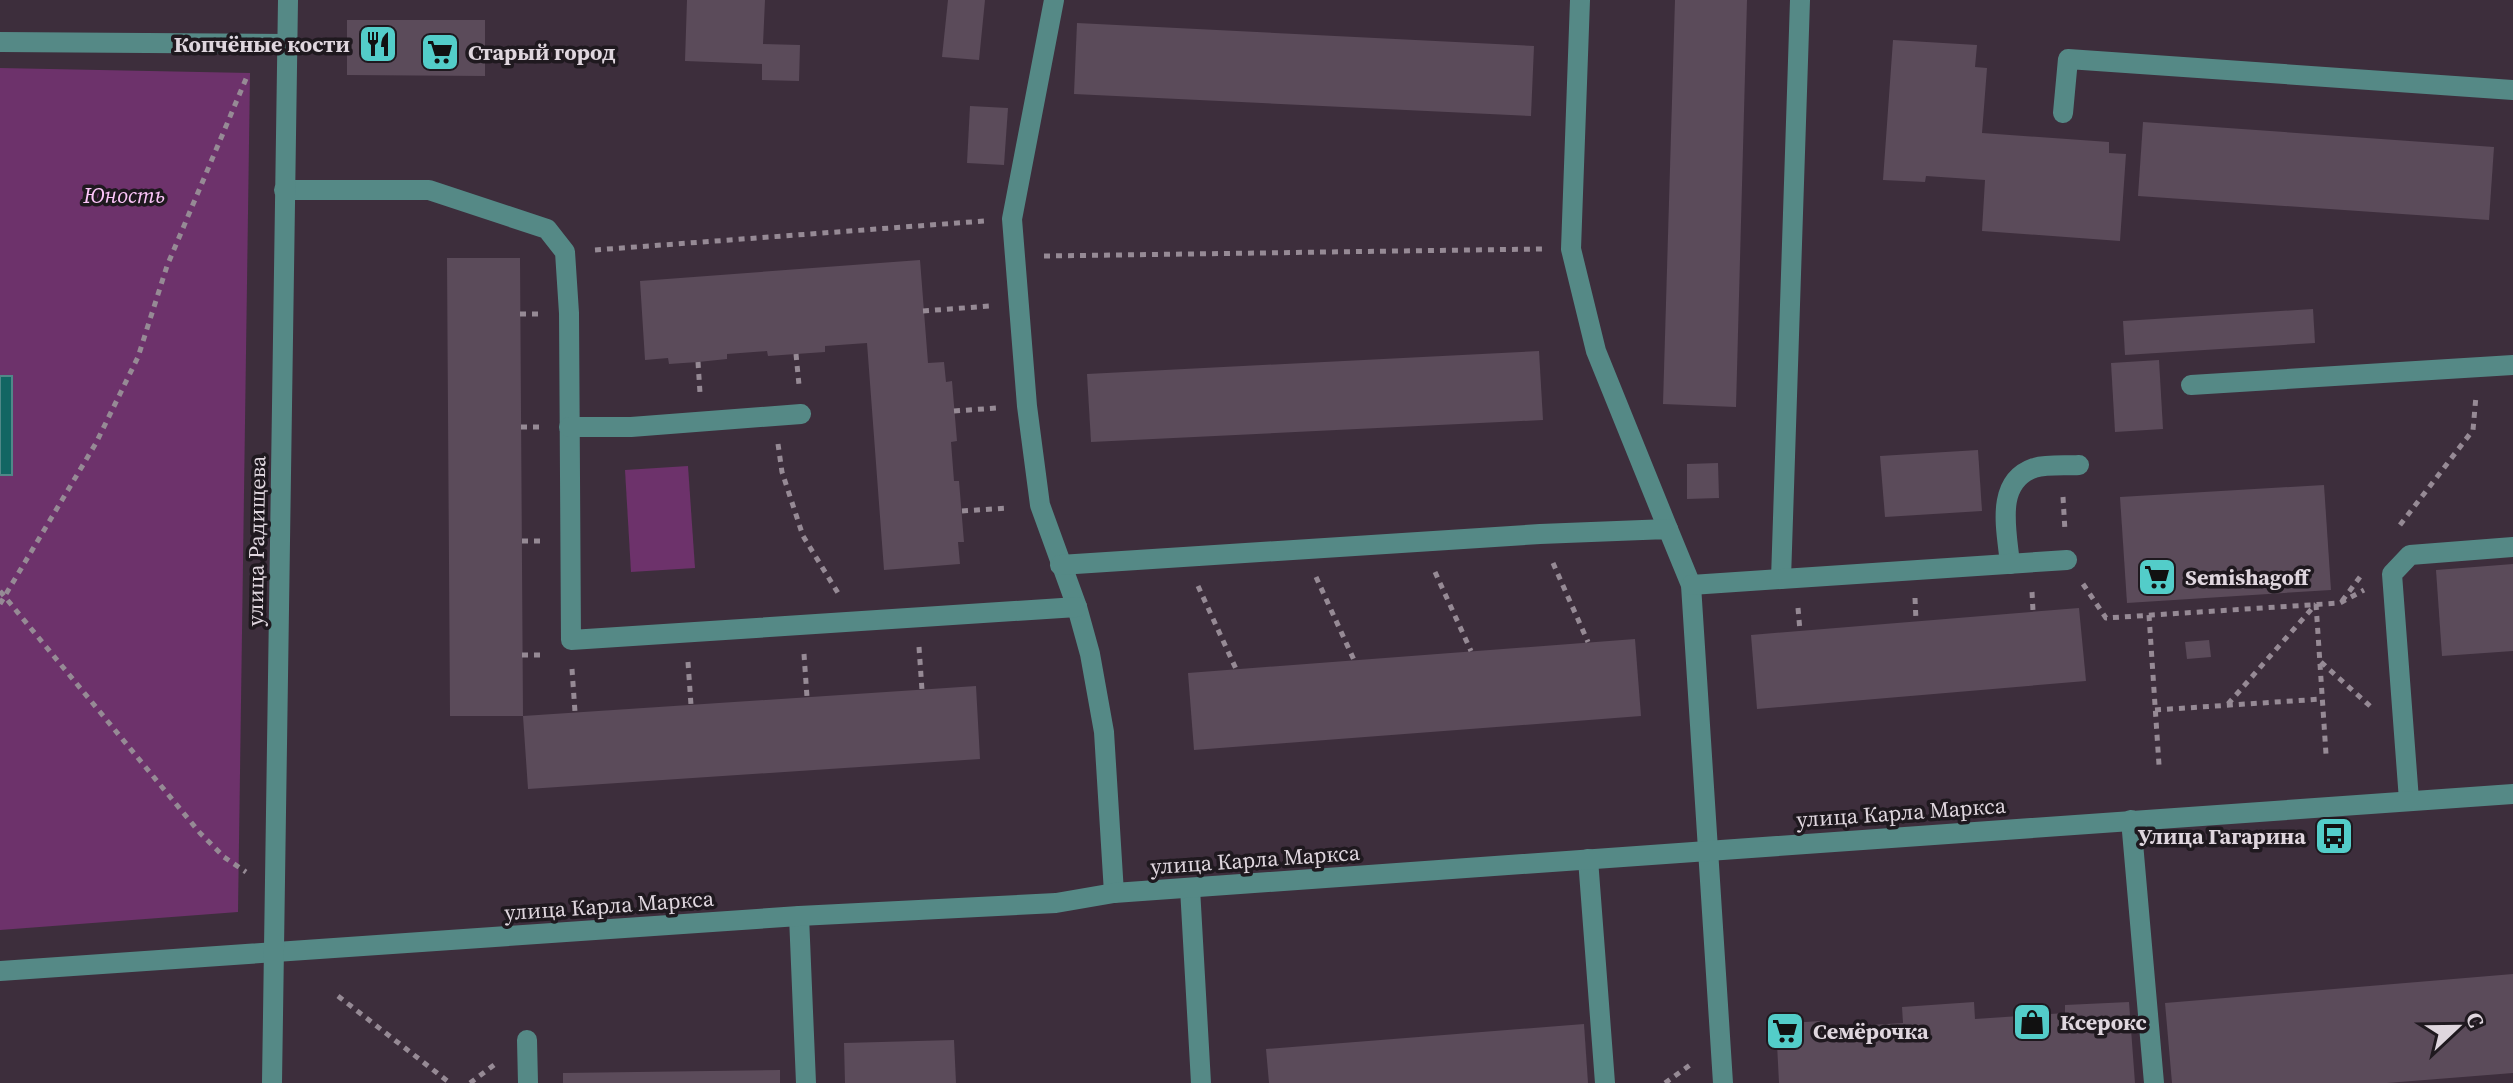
<svg xmlns="http://www.w3.org/2000/svg" width="2513" height="1083" font-family="'Source Serif 4',serif">
  <style>
    .green { fill: #6d326b }
    .water { fill: #126663; stroke: #508888; stroke-width: 2 }
    .building { fill: #5b4b5a }
    .lines { fill: none; stroke-linecap: round; stroke-linejoin: round }
    .path { stroke: #968a95; stroke-width: 5; stroke-dasharray: 6 6; stroke-linecap: butt }
    .minor { stroke: #558986; stroke-width: 20 }
    .labels { text-anchor: middle; stroke-width: 7; stroke-linejoin: round; paint-order: stroke }
    .poi-label { font-size: 22px; font-weight: bold; fill: #dfd6de; stroke: #1f191f; text-anchor: start }
    .park-label { font-size: 22px; font-style: italic; fill: #fdc6fa; stroke: #1f191f }
    .street-label { font-size: 22px; fill: #dfd6de; stroke: #1f191f }
  </style>
  <rect width="100%" height="100%" fill="#3d2e3c"/>
  <!-- green -->
  <g class="green">
    <polygon points="0,68 250,73 238,912 0,930"/>
    <polygon points="688,466 695,568 631,572 625,470"/>
  </g>
  <!-- water -->
  <rect class="water" x="0" y="376" width="12" height="99"/>
  <!-- building -->
  <g class="building">
    <polygon points="687,0 765,0 763,44 800,45 799,81 762,80 762,64 685,61"/>
    <polygon points="948,0 985,0 979,60 942,57"/>
    <polygon points="1675,0 1747,0 1736,407 1663,404"/>
    <polygon points="347,20 485,20 485,76 347,75"/>
    <polygon points="1077,23 1534,46 1531,116 1074,94"/>
    <polygon points="1893,40 1977,45 1975,67 1987,68 1982,133 2109,142 2109,153 2126,154 2120,241 1982,231 1985,180 1926,176 1925,182 1883,180"/>
    <polygon points="970,106 1008,108 1004,165 967,163"/>
    <polygon points="2143,122 2494,147 2489,220 2138,196"/>
    <polygon points="447,258 520,258 523,716 976,686 980,759 528,789 523,716 450,716"/>
    <polygon points="920,260 928,363 944,362 946,382 952,381 957,441 951,442 954,481 959,481 964,542 958,542 960,564 884,570 867,343 825,346 825,352 796,354 768,356 767,351 727,354 727,359 698,362 669,364 668,358 645,360 640,281"/>
    <polygon points="2313,309 2315,343 2125,355 2123,321"/>
    <polygon points="1539,351 1543,420 1091,442 1087,374"/>
    <polygon points="2159,360 2163,429 2115,432 2111,363"/>
    <polygon points="1978,450 1982,511 1885,517 1880,456"/>
    <polygon points="1718,463 1719,498 1687,499 1687,464"/>
    <polygon points="2324,485 2331,590 2127,603 2120,497"/>
    <polygon points="2513,564 2513,651 2442,656 2436,570"/>
    <polygon points="2079,608 2086,681 1757,709 1751,635"/>
    <polygon points="1635,639 1641,716 1194,750 1188,673"/>
    <polygon points="2209,640 2211,657 2187,659 2185,642"/>
    <polygon points="2513,974 2513,1073 2387,1083 2172,1083 2165,1003"/>
    <polygon points="1974,1002 1975,1019 2065,1013 2065,1005 2129,1002 2135,1083 1779,1083 1776,1024 1820,1021 1821,1028 1903,1023 1902,1007"/>
    <polygon points="1584,1024 1588,1083 1269,1083 1266,1049"/>
    <polygon points="954,1040 956,1083 845,1083 844,1043"/>
    <polygon points="780,1070 780,1083 563,1083 563,1073"/>
  </g>
  <g class="lines">
    <!-- path -->
    <g class="path">
      <polyline points="595,250 984,221"/>
      <polyline points="1044,256 1542,249"/>
      <polyline points="923,311 990,306"/>
      <polyline points="520,314 539,314"/>
      <polyline points="796,354 799,385"/>
      <polyline points="698,362 700,393"/>
      <polyline points="954,411 997,408"/>
      <polyline points="521,427 540,427"/>
      <polyline points="778,444 782,472 803,536 838,593"/>
      <polyline points="2063,497 2065,531"/>
      <polyline points="962,511 1008,508"/>
      <polyline points="2400,525 2473,430 2476,396"/>
      <polyline points="522,541 541,541"/>
      <polyline points="1553,563 1588,642"/>
      <polyline points="1435,572 1471,651"/>
      <polyline points="1316,577 1354,660"/>
      <polyline points="2083,584 2106,618 2340,603 2364,590"/>
      <polyline points="1198,586 1236,669"/>
      <polyline points="0,591 200,833 224,857 246,872"/>
      <polyline points="2032,592 2033,611"/>
      <polyline points="1915,598 1916,621"/>
      <polyline points="2342,601 2360,577"/>
      <polyline points="0,604 96,443 138,357 167,266 248,74"/>
      <polyline points="2316,604 2326,754"/>
      <polyline points="1798,608 1800,631"/>
      <polyline points="2149,615 2159,765"/>
      <polyline points="919,647 922,690"/>
      <polyline points="804,654 807,697"/>
      <polyline points="522,655 545,655"/>
      <polyline points="688,662 691,705"/>
      <polyline points="2321,662 2370,706"/>
      <polyline points="572,669 575,712"/>
      <polyline points="2228,704 2316,604"/>
      <polyline points="2155,710 2322,699"/>
      <polyline points="338,996 450,1083"/>
      <polyline points="470,1083 498,1062"/>
      <polyline points="1665,1083 1690,1065"/>
    </g>
    <!-- minor -->
    <g class="minor">
      <polyline points="1054,0 1012,219 1027,406 1040,505 1077,607 1090,654 1104,732 1114,893"/>
      <polyline points="1580,0 1571,249 1596,351 1668,529"/>
      <polyline points="0,42 288,44"/>
      <polyline points="2063,113 2068,59 2513,90"/>
      <polyline points="284,190 429,190 547,229 565,252 569,313 571,640 1077,607"/>
      <polyline points="2191,385 2513,365"/>
      <polyline points="569,427 631,427 801,414"/>
      <path d="M 2010,564 C 2007,531 1994,482 2034,468 C 2047,464 2065,466 2079,465"/>
      <polyline points="1060,565 1540,534 1668,529 1691,585 1723,1083"/>
      <polyline points="1781,579 1800,0"/>
      <polyline points="1691,585 2067,560"/>
      <polyline points="2409,800 2392,574 2410,555 2513,547"/>
      <polyline points="2131,820 2154,1083"/>
      <polyline points="1588,859 1605,1083"/>
      <polyline points="1190,888 1201,1083"/>
      <polyline points="799,916 806,1083"/>
      <polyline points="0,971 799,916 1056,903 1114,893 2513,794"/>
      <polyline points="527,1040 528,1083"/>
      <polyline points="272,1083 288,0"/>
    </g>
  </g>
  <!-- icons -->
  <defs>
    <g id="restaurant-square" transform="scale(2)"><rect x="-9" y="-9" width="18" height="18" rx="4" fill="#53cdc9" stroke="#1f191f"/><path d="M-5-6h1v4h1v-4h1v4h1v-4h1v5L-1.5 .5V6h-2V.5L-5-1ZM5-6V6H3V1.5H1.5Q1.5-4 5-6Z" fill="#111"/></g>
    <g id="supermarket-square" transform="scale(2)"><rect x="-9" y="-9" width="18" height="18" rx="4" fill="#53cdc9" stroke="#1f191f"/><path d="M-6-5.5h2.5l.6 2H6L4.5 2H-2.5L-4.4-4H-6ZM-1.5 3.2a1.3 1.3 0 1 0 .1 0ZM3 3.2a1.3 1.3 0 1 0 .1 0Z" fill="#111"/></g>
    <g id="bus-square" transform="scale(2)"><rect x="-9" y="-9" width="18" height="18" rx="4" fill="#53cdc9" stroke="#1f191f"/><path d="M-5-6H5V4H4V6H2V4H-2V6H-4V4H-5ZM-3.5-4V0h7V-4ZM-3.5 1.2v1.5H-2V1.2ZM2 1.2v1.5H3.5V1.2Z" fill="#111"/></g>
    <g id="shop-square" transform="scale(2)"><rect x="-9" y="-9" width="18" height="18" rx="4" fill="#53cdc9" stroke="#1f191f"/><path d="M-5-2.5h2.3a2.7 3.5 0 0 1 5.4 0H5L5.5 6h-11ZM-1.5-2.5h3a1.5 2.3 0 0 0-3 0Z" fill="#111"/></g>
  </defs>
  <g fill-rule="evenodd">
    <use href="#restaurant-square" x="378" y="44"/>
    <use href="#supermarket-square" x="440" y="52"/>
    <use href="#supermarket-square" x="2157" y="577"/>
    <use href="#bus-square" x="2334" y="836"/>
    <use href="#shop-square" x="2032" y="1022"/>
    <use href="#supermarket-square" x="1785" y="1031"/>
  </g>
  <g class="labels">
    <!-- poi labels -->
    <g class="poi-label">
      <text x="350" y="52" text-anchor="end">Копчёные кости</text>
      <text x="468" y="60">Старый город</text>
      <text x="2185" y="585">Semishagoff</text>
      <text x="2306" y="844" text-anchor="end">Улица Гагарина</text>
      <text x="2060" y="1030">Ксерокс</text>
      <text x="1813" y="1039">Семёрочка</text>
    </g>
    <!-- park labels -->
    <g class="park-label">
      <text x="124" y="203">Юность</text>
    </g>
    <!-- street labels -->
    <g class="street-label">
      <text transform="translate(256 541) rotate(-89)" y="8">улица Радищева</text>
      <text transform="translate(1901 812) rotate(-4)" y="8">улица Карла Маркса</text>
      <text transform="translate(1255 859) rotate(-4)" y="8">улица Карла Маркса</text>
      <text transform="translate(609 905) rotate(-4)" y="8">улица Карла Маркса</text>
    </g>
  </g>
  <!-- north arrow -->
  <g transform="translate(2457 1027) rotate(68)" stroke="#1f191f" stroke-width="6" paint-order="stroke">
  <path d="M0-6L14 30L0 20L-14 30Z" fill="#dfd6de"/>
  <text y="-12" font-size="22" font-weight="bold" text-anchor="middle" fill="#dfd6de">С</text>
  </g>
</svg>
